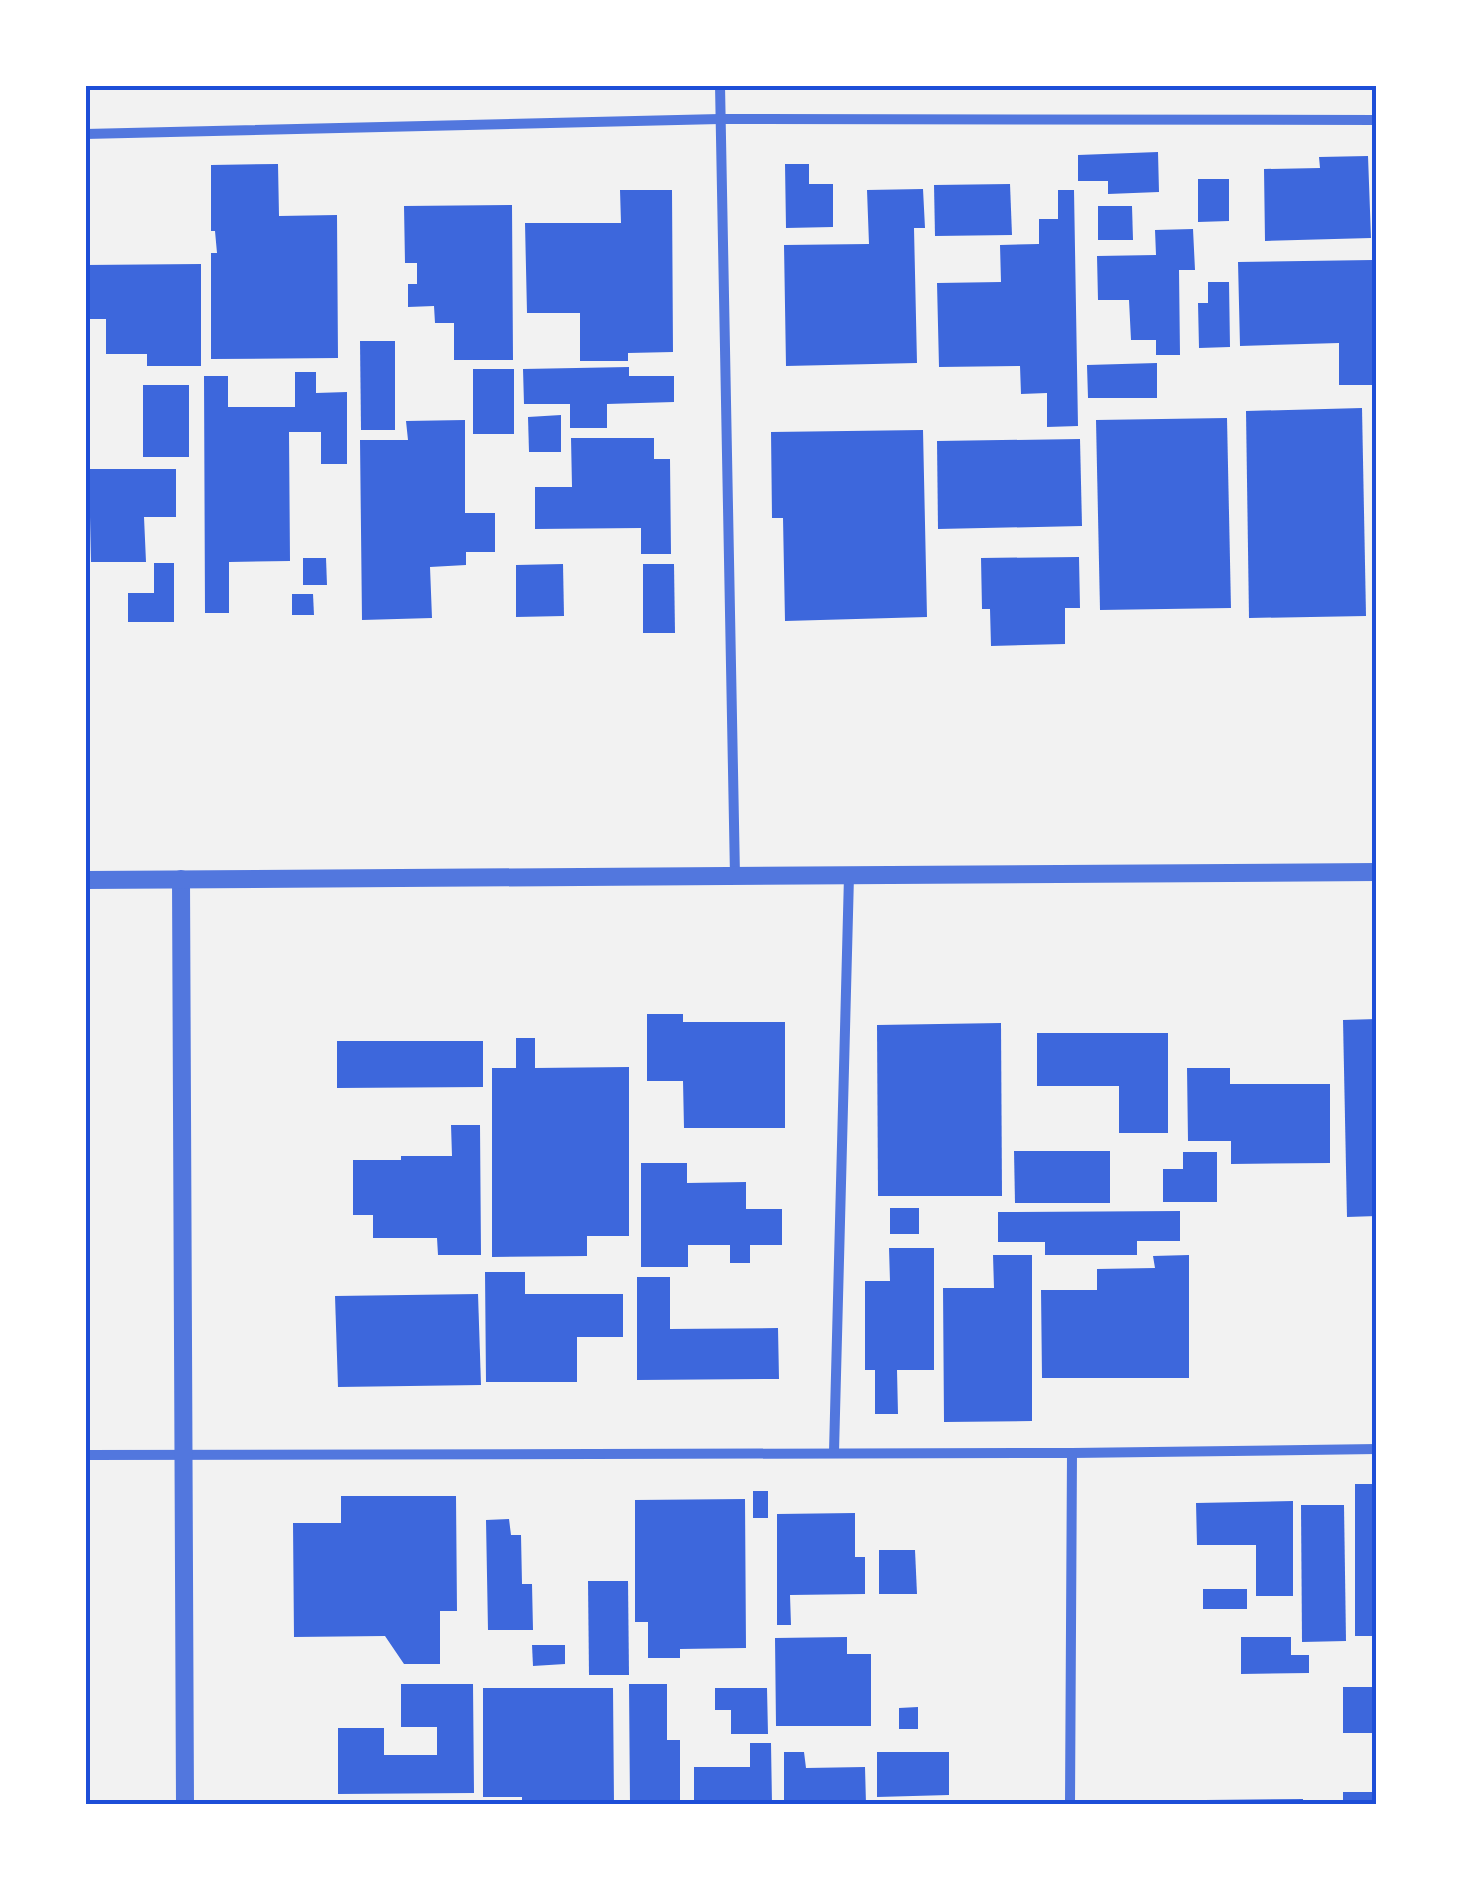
<svg xmlns="http://www.w3.org/2000/svg" width="1462" height="1889" font-family="'Zilla Slab',serif">
  <style>
    .building { fill: #3d67dc }
    .lines { fill: none; stroke-linecap: round; stroke-linejoin: round }
    .minor { stroke: #5277de; stroke-width: 10 }
    .tertiary { stroke: #5277de; stroke-width: 18 }
    .neatline { fill: none; stroke: #1d4ed8; stroke-width: 4 }
  </style>
  <rect width="100%" height="100%" fill="#f2f2f2"/>
  <!-- building -->
  <g class="building">
    <polygon points="1158,152 1159,192 1108,194 1108,181 1078,181 1078,155"/>
    <polygon points="1368,156 1371,238 1265,241 1264,169 1320,168 1319,157"/>
    <polygon points="278,164 279,216 337,215 338,358 211,359 211,253 217,253 215,231 211,231 211,165"/>
    <polygon points="785,164 809,164 809,184 833,184 833,227 786,228"/>
    <polygon points="1198,179 1229,179 1229,221 1198,222"/>
    <polygon points="1010,184 1012,235 935,236 934,185"/>
    <polygon points="923,189 925,228 914,228 917,363 786,366 784,245 869,244 867,190"/>
    <polygon points="620,190 672,190 673,352 628,353 628,361 580,361 580,313 527,313 525,223 621,223"/>
    <polygon points="1058,190 1074,190 1078,426 1047,427 1047,393 1021,394 1020,366 939,367 937,283 1001,282 1000,245 1039,244 1039,219 1058,219"/>
    <polygon points="512,205 513,360 454,360 454,323 435,323 434,306 408,307 408,284 417,284 417,263 405,263 404,206"/>
    <polygon points="1098,206 1132,206 1133,240 1098,240"/>
    <polygon points="1193,229 1195,270 1179,270 1180,355 1156,355 1156,340 1131,340 1129,300 1098,300 1097,256 1156,255 1155,230"/>
    <polygon points="1373,260 1375,385 1339,385 1339,343 1240,346 1238,262"/>
    <polygon points="201,264 201,366 147,366 147,354 106,354 106,319 85,319 85,265"/>
    <polygon points="1208,282 1229,282 1230,347 1199,348 1198,303 1208,303"/>
    <polygon points="360,341 395,341 395,430 361,430"/>
    <polygon points="1157,363 1157,398 1088,398 1087,365"/>
    <polygon points="629,367 629,376 674,376 674,402 607,404 607,428 570,428 570,404 524,404 523,369"/>
    <rect x="473" y="369" width="41" height="65"/>
    <polygon points="295,372 316,372 316,393 347,392 347,464 321,464 321,432 289,432 290,561 229,562 229,613 205,613 204,376 228,376 228,407 295,407"/>
    <rect x="143" y="385" width="46" height="72"/>
    <polygon points="1362,408 1366,616 1249,618 1246,411"/>
    <polygon points="561,415 561,452 529,452 528,417"/>
    <polygon points="1227,418 1231,608 1100,610 1096,420"/>
    <polygon points="465,420 465,513 495,513 495,552 466,552 466,565 430,567 432,618 362,620 360,440 408,440 406,421"/>
    <polygon points="923,430 927,617 785,621 783,518 772,518 771,432"/>
    <polygon points="571,438 654,438 654,459 670,459 671,554 641,554 641,528 535,529 535,487 572,487"/>
    <polygon points="1080,439 1082,526 938,529 937,441"/>
    <polygon points="85,469 176,469 176,517 144,517 146,562 91,562 90,517 85,517"/>
    <polygon points="1079,557 1080,608 1065,608 1065,644 991,646 990,609 982,609 981,558"/>
    <polygon points="303,558 326,558 327,585 303,585"/>
    <polygon points="154,563 174,563 174,622 128,622 128,593 154,593"/>
    <polygon points="563,564 564,616 516,617 516,565"/>
    <polygon points="643,564 674,564 675,633 643,633"/>
    <polygon points="292,594 313,594 314,615 292,615"/>
    <polygon points="647,1014 683,1014 683,1022 785,1022 785,1128 684,1128 683,1081 647,1081"/>
    <polygon points="1377,1019 1377,1216 1347,1217 1343,1020"/>
    <polygon points="1001,1023 1002,1196 878,1196 877,1025"/>
    <polygon points="1037,1033 1168,1033 1168,1133 1119,1133 1119,1086 1037,1086"/>
    <polygon points="516,1038 535,1038 535,1068 629,1067 629,1236 587,1236 587,1256 492,1257 492,1068 516,1068"/>
    <polygon points="337,1041 483,1041 483,1087 337,1088"/>
    <polygon points="1187,1068 1230,1068 1230,1084 1330,1084 1330,1163 1231,1164 1231,1141 1188,1141"/>
    <polygon points="451,1125 480,1125 481,1255 438,1255 437,1238 373,1238 373,1215 353,1215 353,1160 401,1160 401,1156 452,1156"/>
    <polygon points="1014,1151 1110,1151 1110,1203 1015,1203"/>
    <polygon points="1183,1152 1217,1152 1217,1202 1163,1202 1163,1169 1183,1169"/>
    <polygon points="641,1163 687,1163 687,1183 746,1182 746,1209 782,1209 782,1245 750,1245 750,1263 730,1263 730,1245 688,1245 688,1267 641,1267"/>
    <rect x="890" y="1208" width="29" height="26"/>
    <polygon points="1180,1211 1180,1241 1137,1241 1137,1255 1045,1255 1045,1242 998,1242 998,1212"/>
    <polygon points="889,1248 934,1248 934,1370 897,1370 898,1414 875,1414 875,1370 865,1370 865,1281 890,1281"/>
    <polygon points="993,1255 1032,1255 1032,1421 944,1422 943,1288 994,1288"/>
    <polygon points="1189,1255 1189,1378 1042,1378 1041,1290 1097,1290 1097,1269 1155,1268 1153,1256"/>
    <polygon points="485,1272 525,1272 525,1294 623,1294 623,1337 577,1337 577,1382 486,1382"/>
    <polygon points="637,1277 670,1277 670,1329 778,1328 779,1379 637,1380"/>
    <polygon points="478,1294 481,1385 338,1387 335,1296"/>
    <rect x="1355" y="1484" width="22" height="152"/>
    <rect x="753" y="1491" width="15" height="27"/>
    <polygon points="341,1496 456,1496 457,1611 440,1611 440,1664 404,1664 385,1636 294,1637 293,1523 341,1523"/>
    <polygon points="745,1499 746,1648 680,1649 680,1658 648,1658 648,1622 635,1622 635,1500"/>
    <polygon points="1293,1501 1293,1596 1256,1596 1256,1545 1197,1545 1196,1503"/>
    <polygon points="1301,1505 1344,1505 1346,1641 1302,1642"/>
    <polygon points="855,1513 855,1557 865,1557 865,1594 790,1595 791,1625 777,1625 777,1514"/>
    <polygon points="509,1519 511,1535 521,1535 522,1584 532,1584 533,1630 488,1630 486,1520"/>
    <polygon points="879,1550 915,1550 917,1594 879,1594"/>
    <polygon points="588,1581 628,1581 629,1675 589,1675"/>
    <rect x="1203" y="1589" width="44" height="20"/>
    <polygon points="847,1637 847,1654 871,1654 871,1726 776,1726 775,1638"/>
    <polygon points="1241,1637 1291,1637 1291,1655 1309,1655 1309,1673 1241,1674"/>
    <polygon points="532,1645 565,1645 565,1664 533,1666"/>
    <polygon points="401,1684 473,1684 474,1793 338,1794 338,1728 384,1728 384,1755 437,1755 437,1727 401,1727"/>
    <polygon points="629,1684 667,1684 667,1740 680,1740 680,1804 630,1804"/>
    <rect x="1343" y="1687" width="34" height="46"/>
    <polygon points="483,1688 613,1688 614,1804 522,1804 522,1797 483,1797"/>
    <polygon points="715,1688 767,1688 768,1734 731,1734 731,1710 715,1710"/>
    <polygon points="918,1707 918,1729 899,1729 899,1708"/>
    <polygon points="750,1743 771,1743 772,1804 694,1804 694,1767 750,1767"/>
    <polygon points="784,1752 804,1752 806,1768 865,1767 866,1804 784,1804"/>
    <polygon points="877,1752 949,1752 949,1795 877,1797"/>
    <rect x="1343" y="1792" width="34" height="12"/>
    <polygon points="1303,1799 1303,1804 1204,1804 1204,1800"/>
  </g>
  <g class="lines">
    <!-- minor -->
    <g class="minor">
      <polyline points="720,85 735,876"/>
      <polyline points="85,134 720,119 1377,120"/>
      <polyline points="834,1452 849,876"/>
      <polyline points="85,1455 1072,1453 1377,1449"/>
      <polyline points="1070,1804 1072,1453"/>
    </g>
    <!-- tertiary -->
    <g class="tertiary">
      <polyline points="181,879 185,1804"/>
      <polyline points="85,880 1377,872"/>
    </g>
  </g>
  <!-- border -->
  <rect width="1462" height="1889" fill="none" stroke="#ffffff" stroke-width="175"/>
  <rect x="88" y="88" width="1286" height="1714" class="neatline"/>
</svg>
